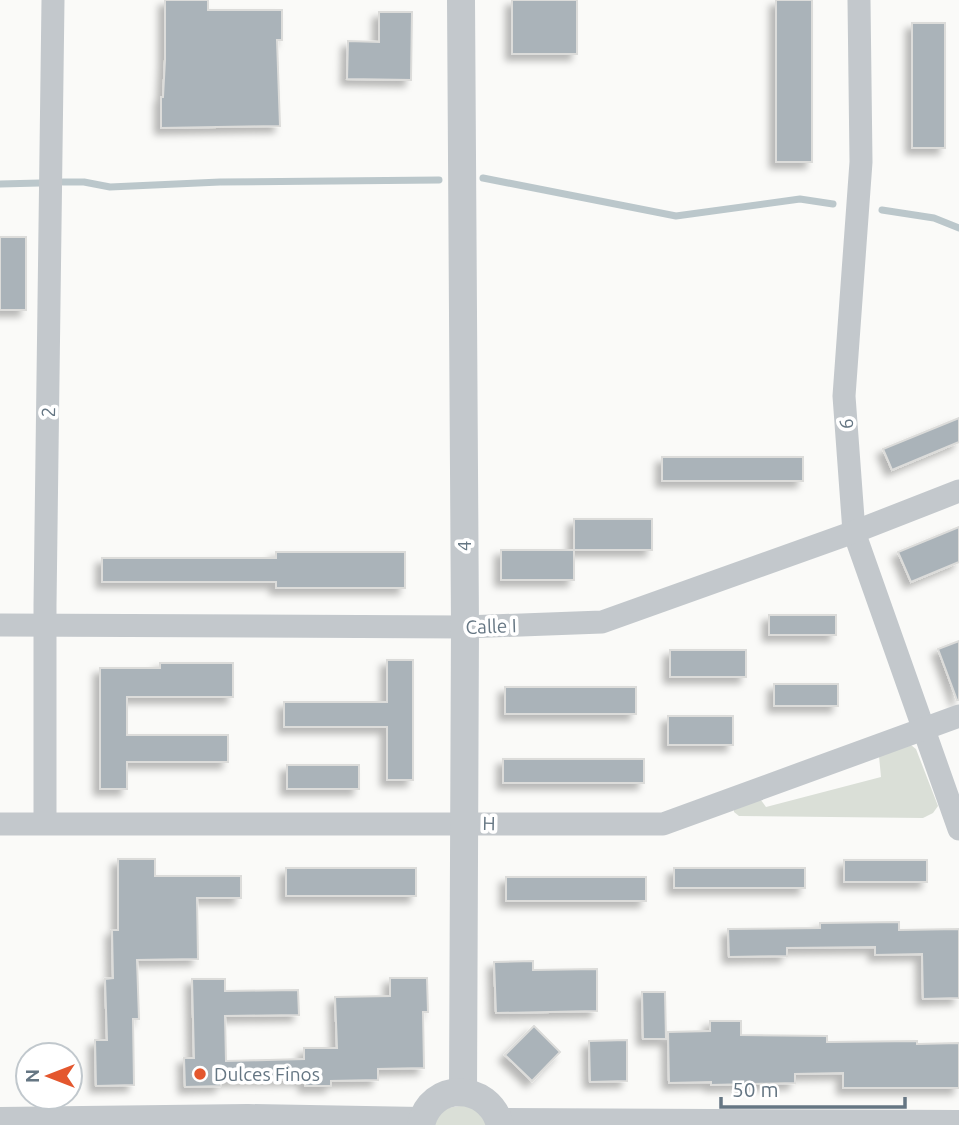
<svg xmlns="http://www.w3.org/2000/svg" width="959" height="1125" font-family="Ubuntu,sans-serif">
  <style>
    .green { fill: #dadfd7 }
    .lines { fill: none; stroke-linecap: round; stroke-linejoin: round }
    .stream { stroke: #bbc7cb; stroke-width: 7 }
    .building { fill: #aab3b9; stroke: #dcdcda; stroke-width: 2; filter: url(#shadow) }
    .minor { stroke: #c3c8cc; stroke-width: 23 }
    .tertiary { stroke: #c3c8cc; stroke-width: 28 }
    .poi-dot { fill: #e4572e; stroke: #fff; stroke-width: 2.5 }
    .labels { text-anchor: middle; stroke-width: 7; stroke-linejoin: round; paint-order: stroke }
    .street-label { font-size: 19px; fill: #657683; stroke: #fff }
    .poi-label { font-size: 19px; fill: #657683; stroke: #fff; text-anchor: start }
  </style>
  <defs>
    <filter id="shadow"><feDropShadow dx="-6" dy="6" stdDeviation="3.5" flood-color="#0004"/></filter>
  </defs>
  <rect width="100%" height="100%" fill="#fafaf8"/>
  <!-- green -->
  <g class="green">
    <polygon points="907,742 916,749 938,806 933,813 923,818 739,816 734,812 734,807 758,796 766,807 881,777 879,756"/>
    <polygon points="472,1104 489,1125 430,1125 441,1109"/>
  </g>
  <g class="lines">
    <!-- stream -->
    <g class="stream">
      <polyline points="483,178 676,216 800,199 833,204"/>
      <polyline points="63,182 84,182 110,187 220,182 439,180"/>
      <polyline points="0,184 40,183"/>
      <polyline points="882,210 934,218 959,228"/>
    </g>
  </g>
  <!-- building -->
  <g class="building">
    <polygon points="165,0 208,0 208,10 282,10 282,40 277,40 280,126 161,128 161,97 163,97 165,60"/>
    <rect x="512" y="0" width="65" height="54"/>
    <rect x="776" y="0" width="36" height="162"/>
    <polygon points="379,12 412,12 411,80 347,79 348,41 379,42"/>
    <rect x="912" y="23" width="33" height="125"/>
    <rect x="0" y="237" width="26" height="73"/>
    <polygon points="959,418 959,442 892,470 883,449"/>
    <rect x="662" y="457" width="141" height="24"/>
    <rect x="574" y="519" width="78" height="31"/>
    <polygon points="959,527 959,562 911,582 898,552"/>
    <rect x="501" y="550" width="73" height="30"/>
    <polygon points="276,552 405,552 405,588 276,588 276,582 102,582 102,558 276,558"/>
    <rect x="769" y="615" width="67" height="20"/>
    <polygon points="959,641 959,700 957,700 938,649"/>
    <rect x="670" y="650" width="76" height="27"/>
    <polygon points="387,660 413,660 413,780 387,780 387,727 284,727 284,702 387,702"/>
    <polygon points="160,663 233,663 233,697 127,697 127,735 228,735 228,762 127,762 127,789 100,789 100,668 160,668"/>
    <rect x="774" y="684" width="64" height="22"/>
    <rect x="505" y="687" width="131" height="27"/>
    <rect x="668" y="716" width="65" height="29"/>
    <rect x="503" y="759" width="141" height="24"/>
    <rect x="287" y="765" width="72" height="24"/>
    <polygon points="118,859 155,859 155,876 241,876 241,898 197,898 198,959 137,960 139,1019 133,1019 134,1085 96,1086 95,1040 107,1040 105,979 113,978 112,930 118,930"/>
    <rect x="844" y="860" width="83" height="22"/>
    <rect x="286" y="868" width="130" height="28"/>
    <rect x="674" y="868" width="131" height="20"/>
    <rect x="506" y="877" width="140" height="24"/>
    <polygon points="899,922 899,930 959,929 959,998 923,999 922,954 875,955 875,947 787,948 787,956 729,957 728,929 820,928 820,923"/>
    <polygon points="533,961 533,970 597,969 597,1011 496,1013 494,962"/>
    <polygon points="390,978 427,978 428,1012 423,1012 424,1068 378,1069 378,1080 331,1081 331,1086 305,1086 305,1079 221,1080 221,1086 185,1087 184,1058 194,1058 192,979 225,979 225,991 298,990 299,1015 225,1016 226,1061 304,1059 304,1048 337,1048 335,997 390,996"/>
    <polygon points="642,992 665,992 666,1039 643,1039"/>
    <polygon points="710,1021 741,1021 741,1035 827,1036 827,1042 917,1041 917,1044 959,1043 959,1088 843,1088 843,1073 795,1074 795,1083 711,1085 711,1082 669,1083 668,1032 710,1031"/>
    <polygon points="534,1026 560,1052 532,1081 505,1055"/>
    <polygon points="627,1040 627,1081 590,1082 589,1041"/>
  </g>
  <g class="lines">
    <!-- minor -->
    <g class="minor">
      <polyline points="859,0 861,162 844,396 854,532 959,829"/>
      <polyline points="0,625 465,627 602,622 854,532 959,491"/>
      <polyline points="45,823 45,605 53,0"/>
      <polyline points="0,824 663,824 959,716"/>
    </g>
    <!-- tertiary -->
    <g class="tertiary">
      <polyline points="461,0 465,627 463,1092"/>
      <polyline points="0,1121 248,1118 421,1121"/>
      <polyline points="500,1122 959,1124"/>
      <path d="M 421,1125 C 430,1081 489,1082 500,1125"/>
    </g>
  </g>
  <!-- markers -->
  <circle class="poi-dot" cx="200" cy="1074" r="7"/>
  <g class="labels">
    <!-- street labels -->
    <g class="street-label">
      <text transform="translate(48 412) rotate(-89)" y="7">2</text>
      <text transform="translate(846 424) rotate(-94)" y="7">6</text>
      <text transform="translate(464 546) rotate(-90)" y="7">4</text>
      <text transform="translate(491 626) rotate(-2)" y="7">Calle I</text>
      <text transform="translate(489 823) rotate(1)" y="7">H</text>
    </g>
    <!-- poi labels -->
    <g class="poi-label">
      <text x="214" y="1081">Dulces Finos</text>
    </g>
  </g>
  <!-- north arrow -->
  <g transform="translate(49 1076) rotate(270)"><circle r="33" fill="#ffffff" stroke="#c1c8cd" stroke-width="2"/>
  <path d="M0-5L12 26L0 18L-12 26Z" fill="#e4572e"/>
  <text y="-10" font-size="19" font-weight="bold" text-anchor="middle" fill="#657683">N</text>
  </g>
  <!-- scale -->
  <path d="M721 1097v10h184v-10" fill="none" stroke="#657683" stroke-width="3.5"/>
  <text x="732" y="1097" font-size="21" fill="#657683" stroke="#ffffff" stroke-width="5" paint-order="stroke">50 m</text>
</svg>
